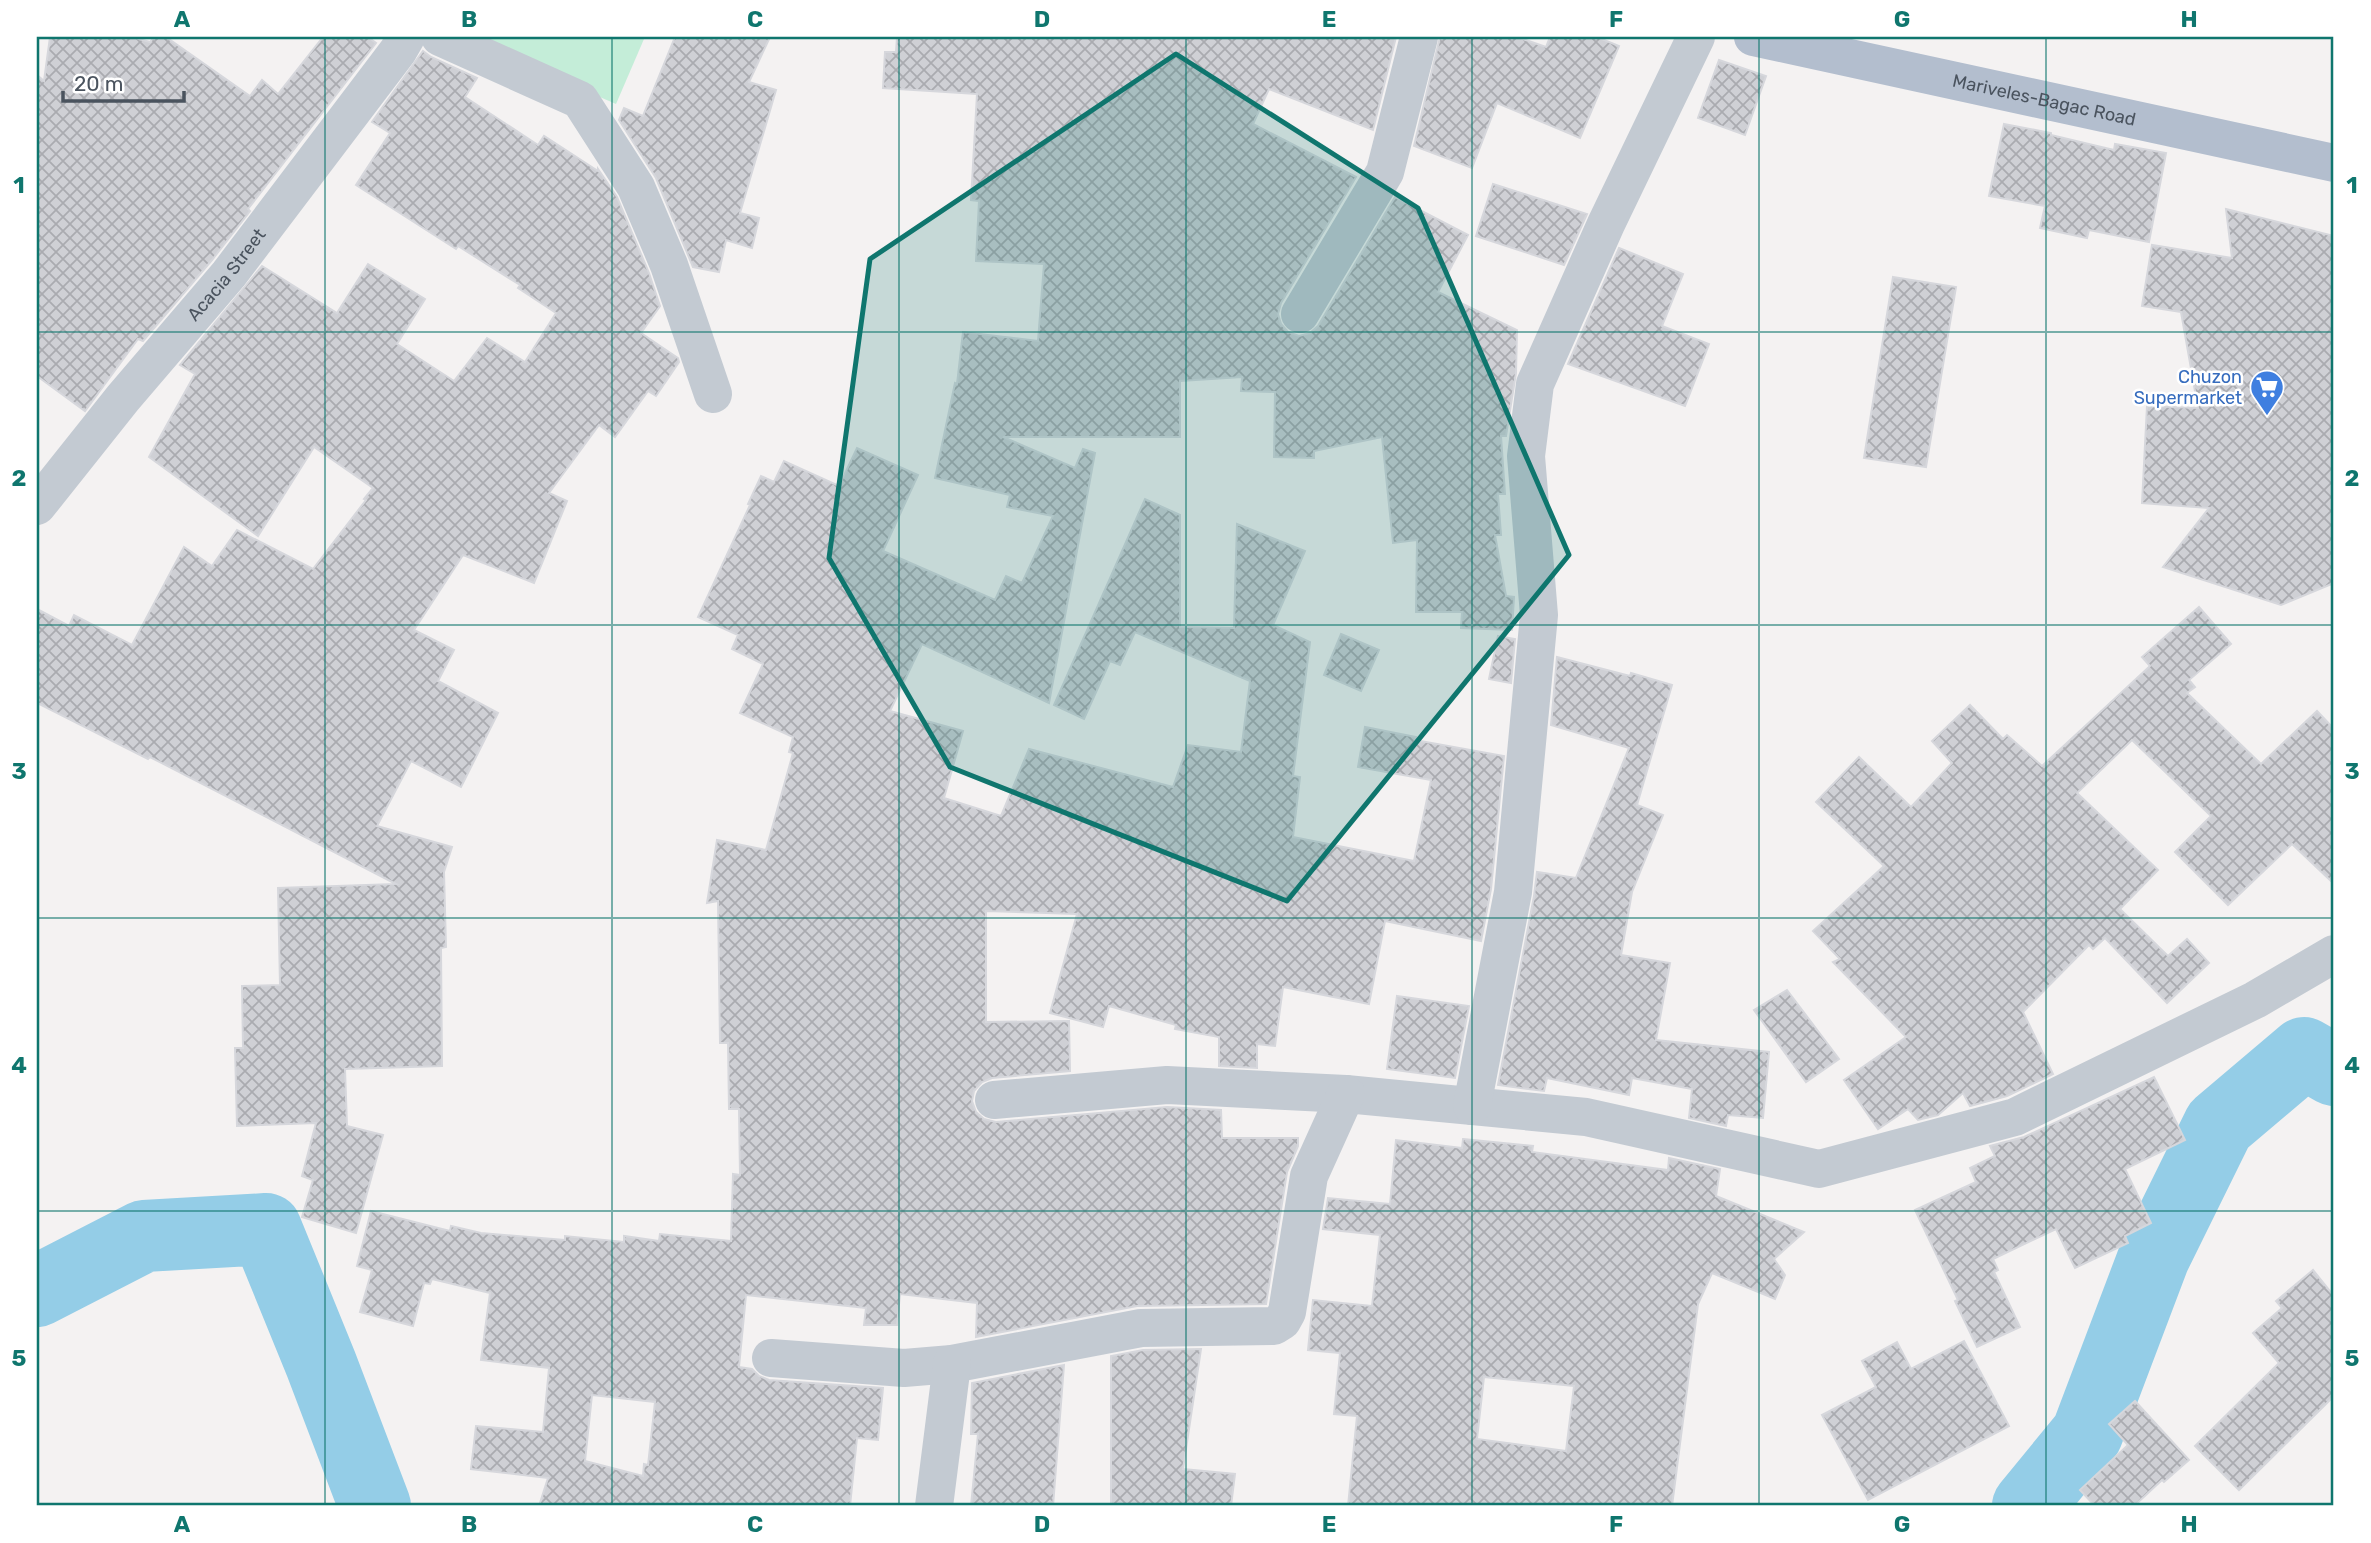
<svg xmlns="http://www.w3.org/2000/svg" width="2371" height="1543" font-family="Rubik,sans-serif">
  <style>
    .park { fill: #c4edd8 }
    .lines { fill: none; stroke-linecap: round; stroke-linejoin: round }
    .river { stroke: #94cde7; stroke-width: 72 }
    .building { fill: url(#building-cross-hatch); stroke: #d6d7dc; stroke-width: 2; fill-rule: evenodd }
    .minor { stroke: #c3cad2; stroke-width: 38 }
    .major { stroke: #b3bece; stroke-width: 38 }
    .marked { fill: #0f766e; fill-opacity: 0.2; stroke: #0f766e; stroke-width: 5; stroke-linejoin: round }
    .grid { fill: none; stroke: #0f766e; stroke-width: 2; stroke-opacity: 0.55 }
    .labels { text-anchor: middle; stroke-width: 5; stroke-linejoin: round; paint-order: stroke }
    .street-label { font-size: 18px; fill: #4a535e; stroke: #fff }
    .shop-label { font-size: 18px; fill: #366cbe; stroke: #fff; text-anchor: end }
    .neatline { fill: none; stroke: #0f766e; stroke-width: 2.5 }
    .grid-label { font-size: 23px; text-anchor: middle; font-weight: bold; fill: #0f766e }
  </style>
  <defs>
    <pattern id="building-cross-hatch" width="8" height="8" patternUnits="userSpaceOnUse" patternTransform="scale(1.75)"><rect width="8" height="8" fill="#cfd0d5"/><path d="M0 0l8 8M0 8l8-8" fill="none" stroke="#aaabb0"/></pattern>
  </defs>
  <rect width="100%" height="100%" fill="#f4f2f2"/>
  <!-- park -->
  <polygon class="park" points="469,37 639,37 644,39 616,104 467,40"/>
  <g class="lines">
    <!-- river -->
    <g class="river">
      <polyline points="37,1291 144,1236 266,1229 321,1364 375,1506"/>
      <polyline points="2028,1506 2087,1434 2154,1257 2219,1125 2304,1053 2334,1070"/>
    </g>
  </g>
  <!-- building -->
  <g class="building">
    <polygon points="50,37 132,37 150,42 154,37 166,37 250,96 262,80 278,94 323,37 368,37 376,43 248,209 250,211 212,260 143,341 138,339 85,411 37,376 37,75 44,81"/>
    <polygon points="675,37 770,37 749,82 776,90 740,213 759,218 752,248 726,240 719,272 693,267 656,178 619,120 624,108 643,116"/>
    <path d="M 897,37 L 1396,37 L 1373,130 L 1269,89 L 1253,124 L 1356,177 L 1281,303 L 1278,314 L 1281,324 L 1288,332 L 1299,336 L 1310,333 L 1318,326 L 1395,197 L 1468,235 L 1438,292 L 1517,330 L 1516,373 L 1506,436 L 1501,436 L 1505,494 L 1498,494 L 1501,535 L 1495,535 L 1506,596 L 1514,597 L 1512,630 L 1461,628 L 1462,612 L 1416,612 L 1417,540 L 1393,543 L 1382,437 L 1314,451 L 1314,458 L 1274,457 L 1275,392 L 1241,391 L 1242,377 L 1180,381 L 1180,437 L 1003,437 L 1075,468 L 1083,449 L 1095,453 L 1049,703 L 922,644 L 890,711 L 963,731 L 944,798 L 1001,816 L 1029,749 L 1173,787 L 1188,745 L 1241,752 L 1250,681 L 1135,632 L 1120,665 L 1110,661 L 1084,719 L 1054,705 L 1145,499 L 1180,515 L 1180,627 L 1234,628 L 1237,524 L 1305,551 L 1273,625 L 1310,642 L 1293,776 L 1300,777 L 1293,837 L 1414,861 L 1431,780 L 1358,767 L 1365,727 L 1416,737 L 1415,740 L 1504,756 L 1491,889 L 1481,941 L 1385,921 L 1369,1004 L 1283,987 L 1275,1046 L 1257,1044 L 1257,1068 L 1219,1066 L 1219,1037 L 1175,1029 L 1176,1025 L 1109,1006 L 1103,1027 L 1050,1013 L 1077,914 L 986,911 L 986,1022 L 1069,1021 L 1070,1071 L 992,1078 L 982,1082 L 974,1091 L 972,1101 L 976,1112 L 984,1119 L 996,1122 L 1167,1107 L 1221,1110 L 1222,1138 L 1298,1138 L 1298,1146 L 1287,1172 L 1266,1304 L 1137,1306 L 976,1337 L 977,1303 L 900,1294 L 897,1325 L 864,1325 L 866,1308 L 746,1295 L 739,1367 L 752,1369 L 759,1376 L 769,1380 L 883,1388 L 878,1440 L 857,1438 L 850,1506 L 539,1506 L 548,1478 L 471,1469 L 476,1426 L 543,1432 L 549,1368 L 481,1360 L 490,1293 L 432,1279 L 430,1284 L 424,1283 L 413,1326 L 360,1312 L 372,1270 L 357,1266 L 371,1211 L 450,1231 L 451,1226 L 481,1233 L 565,1240 L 565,1236 L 624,1242 L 624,1236 L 659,1241 L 660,1234 L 731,1241 L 733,1174 L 740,1175 L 739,1109 L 729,1109 L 728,1043 L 720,1043 L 718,901 L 707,903 L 717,840 L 766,850 L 793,753 L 789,752 L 793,737 L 740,713 L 763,664 L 732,649 L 738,635 L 698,617 L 750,505 L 748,504 L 761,476 L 774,482 L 784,461 L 839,486 L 857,448 L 918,475 L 883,551 L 995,600 L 1006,576 L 1022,583 L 1053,516 L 1007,507 L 1010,495 L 935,478 L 955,383 L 957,384 L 963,332 L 1038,341 L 1044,264 L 976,261 L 979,201 L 971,200 L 977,94 L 883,88 L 885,52 L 896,52 ZM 592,1395 L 655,1402 L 648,1465 L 644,1464 L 643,1476 L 585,1461 Z"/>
    <polygon points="1440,37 1517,37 1546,47 1550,37 1597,37 1619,46 1580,138 1497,103 1472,168 1414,146"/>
    <polygon points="423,51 431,57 477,78 465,97 538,145 544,136 598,171 598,169 617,197 649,273 660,306 641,333 678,358 679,362 656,396 648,391 615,437 599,425 549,493 567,501 534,583 463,555 414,630 454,650 438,681 498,713 461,787 411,761 377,826 452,847 444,872 446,947 441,948 442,1066 345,1069 347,1126 383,1135 356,1233 302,1217 313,1180 302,1176 316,1123 237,1126 235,1048 243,1048 242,986 280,985 278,888 396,884 150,757 148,759 37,703 37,609 69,626 74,615 132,645 184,547 212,566 237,530 313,569 366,500 364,499 373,488 314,447 258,536 149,457 195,374 180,365 262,266 337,313 368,264 425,299 397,344 454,381 487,338 525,362 556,313 518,288 520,285 458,246 456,249 356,185 390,133 372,122"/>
    <polygon points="1719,60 1766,76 1745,135 1698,118"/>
    <polygon points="2004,124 2051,133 2051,135 2114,150 2115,144 2166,153 2149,242 2089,230 2087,238 2040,228 2045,206 1989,196"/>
    <polygon points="1493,184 1587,214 1564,265 1476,236"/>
    <polygon points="2226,209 2334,236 2334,583 2281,605 2163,567 2209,508 2142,503 2147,406 2198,408 2181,312 2142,306 2152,245 2232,258"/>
    <polygon points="1619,248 1683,274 1662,326 1709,344 1685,406 1568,364"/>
    <polygon points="1893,277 1956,287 1926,467 1864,458"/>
    <polygon points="2199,607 2231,644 2189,680 2195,687 2187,693 2261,764 2317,711 2334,729 2334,884 2292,844 2228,905 2175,852 2211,816 2132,740 2077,793 2158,870 2120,909 2168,956 2187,939 2209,963 2167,1003 2105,938 2093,949 2089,945 2023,1012 2053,1074 2007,1096 1970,1106 1963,1093 1938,1115 1918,1120 1908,1109 1878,1129 1844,1080 1906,1037 1833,962 1840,959 1813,931 1884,866 1816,802 1859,757 1911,807 1952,763 1932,741 1970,705 2003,739 2007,735 2042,766 2150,666 2142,657"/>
    <polygon points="1341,634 1379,650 1361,691 1324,675"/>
    <polygon points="1498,636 1515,639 1511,683 1489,679"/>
    <polygon points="1557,657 1630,676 1631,673 1672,685 1637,805 1663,815 1632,892 1621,955 1670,963 1656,1040 1769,1052 1763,1118 1728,1115 1726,1126 1689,1118 1692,1089 1632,1078 1629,1095 1547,1078 1544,1091 1498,1085 1534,896 1537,872 1576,878 1629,748 1551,725"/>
    <polygon points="1787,990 1839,1059 1806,1082 1754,1010"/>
    <polygon points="1397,996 1469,1006 1455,1078 1387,1069"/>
    <polygon points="2154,1077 2185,1140 2125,1169 2151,1223 2125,1236 2128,1243 2075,1268 2056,1229 1993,1259 1998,1270 1994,1272 2020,1327 1977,1347 1955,1301 1958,1300 1915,1210 1976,1182 1970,1168 1995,1156 1990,1146 2024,1137"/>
    <path d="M 1463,1139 L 1533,1146 L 1532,1152 L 1668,1170 L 1669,1158 L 1720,1169 L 1716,1196 L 1804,1232 L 1774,1259 L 1785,1275 L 1775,1299 L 1712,1273 L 1698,1304 L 1672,1506 L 1348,1506 L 1357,1416 L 1334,1414 L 1340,1353 L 1308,1350 L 1313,1300 L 1372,1306 L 1380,1235 L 1323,1229 L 1328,1198 L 1390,1204 L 1396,1140 L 1462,1148 ZM 1484,1377 L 1574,1386 L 1566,1451 L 1477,1439 Z"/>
    <polygon points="2313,1270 2334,1296 2334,1396 2239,1490 2195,1446 2279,1363 2253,1333 2282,1308 2276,1301"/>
    <polygon points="1964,1341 2009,1426 1868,1500 1822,1415 1876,1387 1862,1361 1897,1342 1911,1369"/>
    <polygon points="1201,1349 1183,1469 1235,1474 1231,1506 1111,1506 1111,1356 1143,1350"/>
    <polygon points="1064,1365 1053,1506 971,1506 978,1434 971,1434 972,1383"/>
    <polygon points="2135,1401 2189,1460 2164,1482 2162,1480 2134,1506 2095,1506 2080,1490 2128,1445 2109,1424"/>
  </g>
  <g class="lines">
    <!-- minor -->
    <g class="minor">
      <polyline points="440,37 580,100 636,187 669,265 713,394"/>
      <polyline points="1300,314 1385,172 1419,37"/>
      <path id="s1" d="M 37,506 L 123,398 L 229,274 L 398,51 L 406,37"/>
      <polyline points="994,1100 1167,1085 1346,1094 1586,1117 1819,1169 2015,1117 2255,1000 2334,954"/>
      <polyline points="1472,1106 1513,892 1539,615 1526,456 1535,384 1606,224 1696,37"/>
      <polyline points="771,1358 904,1368 952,1364 1141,1328 1274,1326 1282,1321 1287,1312 1309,1176 1346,1094"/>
      <polyline points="934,1506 952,1364"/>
    </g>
    <!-- major -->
    <path class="major" id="s2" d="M 1753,37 L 2334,163"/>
  </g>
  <!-- marked area -->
  <path class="marked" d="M 1176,54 L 1418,208 L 1569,555 L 1287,901 L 950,767 L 829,558 L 870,259 Z"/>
  <!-- grid -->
  <path class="grid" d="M 325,37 L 325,1506M 612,37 L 612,1506M 899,37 L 899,1506M 1186,37 L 1186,1506M 1472,37 L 1472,1506M 1759,37 L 1759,1506M 2046,37 L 2046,1506M 37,332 L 2334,332M 37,625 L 2334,625M 37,918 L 2334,918M 37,1211 L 2334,1211"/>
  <!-- icons -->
  <defs>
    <g id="supermarket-pin" transform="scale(1.75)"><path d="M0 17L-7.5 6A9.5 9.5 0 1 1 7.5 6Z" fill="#3f7fe0" stroke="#fff"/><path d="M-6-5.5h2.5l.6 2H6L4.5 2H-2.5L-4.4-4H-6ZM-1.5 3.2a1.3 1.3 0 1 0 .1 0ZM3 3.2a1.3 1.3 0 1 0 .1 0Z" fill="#fff"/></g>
  </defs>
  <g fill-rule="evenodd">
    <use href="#supermarket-pin" x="2267" y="387"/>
  </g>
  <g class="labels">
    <!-- street labels -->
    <g class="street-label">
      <text dy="6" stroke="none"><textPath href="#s2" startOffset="298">Mariveles-Bagac Road</textPath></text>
      <text dy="6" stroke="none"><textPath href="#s1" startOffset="299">Acacia Street</textPath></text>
    </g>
    <!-- shop labels -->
    <g class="shop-label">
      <text x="2242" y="383">Chuzon<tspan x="2242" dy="21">Supermarket</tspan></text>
    </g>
  </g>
  <!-- border -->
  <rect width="2371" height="1543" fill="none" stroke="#ffffff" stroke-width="77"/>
  <!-- scale -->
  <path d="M63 91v10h121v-10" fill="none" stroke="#4a535e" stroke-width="3.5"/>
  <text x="74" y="91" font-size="21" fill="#4a535e" stroke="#ffffff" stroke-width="5" paint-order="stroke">20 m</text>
  <rect x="38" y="38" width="2294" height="1466" class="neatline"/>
  <g class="grid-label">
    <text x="182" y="27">A</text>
    <text x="469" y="27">B</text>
    <text x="755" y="27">C</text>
    <text x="1042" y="27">D</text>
    <text x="1329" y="27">E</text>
    <text x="1616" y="27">F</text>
    <text x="1902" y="27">G</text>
    <text x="2189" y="27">H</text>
    <text x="19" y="193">1</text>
    <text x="2352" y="193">1</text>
    <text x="19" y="486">2</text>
    <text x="2352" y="486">2</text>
    <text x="19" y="779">3</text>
    <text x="2352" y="779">3</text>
    <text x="19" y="1073">4</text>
    <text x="2352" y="1073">4</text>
    <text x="19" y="1366">5</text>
    <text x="2352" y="1366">5</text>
    <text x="182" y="1532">A</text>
    <text x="469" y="1532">B</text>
    <text x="755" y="1532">C</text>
    <text x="1042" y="1532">D</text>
    <text x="1329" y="1532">E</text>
    <text x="1616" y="1532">F</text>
    <text x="1902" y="1532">G</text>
    <text x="2189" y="1532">H</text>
  </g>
</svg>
